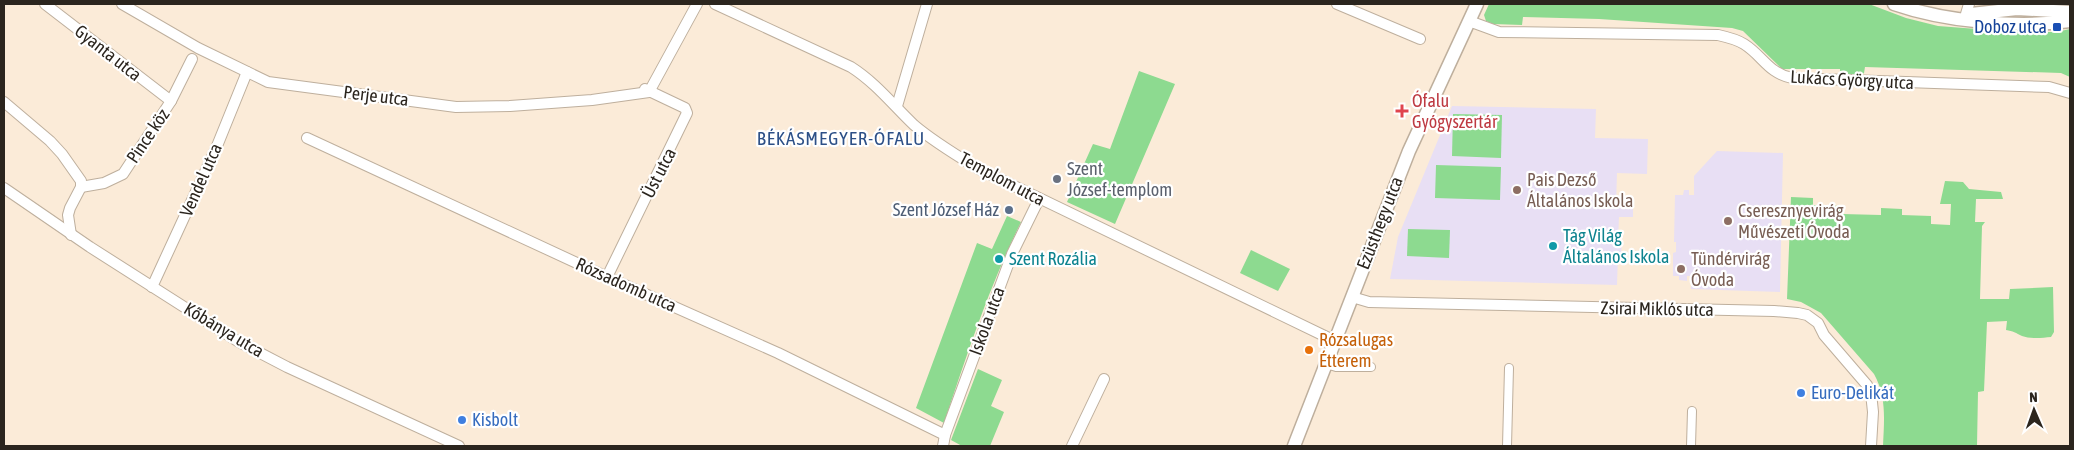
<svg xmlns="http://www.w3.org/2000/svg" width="2074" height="450" font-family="'Asap Condensed',sans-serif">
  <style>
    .education { fill: #e8dff4 }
    .green { fill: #8dda90 }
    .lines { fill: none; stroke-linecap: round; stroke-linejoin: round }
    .pedestrian-casing { stroke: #beaf9d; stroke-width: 10 }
    .minor-casing { stroke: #beaf9d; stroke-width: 12 }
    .tertiary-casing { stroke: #beaf9d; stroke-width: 15 }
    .pedestrian { stroke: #fff; stroke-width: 8 }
    .minor { stroke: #fff; stroke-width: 10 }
    .tertiary { stroke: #fff; stroke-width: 12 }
    .transit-dot { fill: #1a4fb4; stroke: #fff; stroke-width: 2 }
    .health-dot { fill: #e0444e; stroke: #fff; stroke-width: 2 }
    .worship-dot { fill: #6b7280; stroke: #fff; stroke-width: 2 }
    .education-dot { fill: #8d6e63; stroke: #fff; stroke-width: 2 }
    .service-dot { fill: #5c6f8a; stroke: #fff; stroke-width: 2 }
    .culture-dot { fill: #0f9aa8; stroke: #fff; stroke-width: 2 }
    .food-dot { fill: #e8710a; stroke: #fff; stroke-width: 2 }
    .shop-dot { fill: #3f7fe0; stroke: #fff; stroke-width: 2 }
    .labels { text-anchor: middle; stroke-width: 4.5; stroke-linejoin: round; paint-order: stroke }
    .transit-label { font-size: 18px; fill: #164399; stroke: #fff; text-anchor: end }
    .street-label { font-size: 18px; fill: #2b251e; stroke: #fff }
    .health-label { font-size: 18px; fill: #be3a42; stroke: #fff; text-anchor: start }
    .worship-label { font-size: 18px; fill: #5b616d; stroke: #fff; text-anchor: start }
    .education-label { font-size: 18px; fill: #785e54; stroke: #fff; text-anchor: start }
    .service-label { font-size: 18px; fill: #4e5e75; stroke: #fff; text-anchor: end }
    .culture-label { font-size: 18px; fill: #0d838f; stroke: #fff; text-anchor: start }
    .food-label { font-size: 18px; fill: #c56008; stroke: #fff; text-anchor: start }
    .shop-label { font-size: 18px; fill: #366cbe; stroke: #fff; text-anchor: start }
    .neighbourhood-label { font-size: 19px; letter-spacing: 1px; fill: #2d5087; stroke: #fff }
  </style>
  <rect width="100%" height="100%" fill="#fbebd8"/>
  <!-- education -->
  <g class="education">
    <polygon points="1452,106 1596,109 1595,138 1648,139 1647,174 1617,173 1616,206 1633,207 1633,217 1619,217 1618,242 1622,242 1621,254 1618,254 1617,285 1390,279 1398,237"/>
    <polygon points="1717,151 1783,153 1780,292 1691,289 1691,276 1687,276 1687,281 1679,280 1679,276 1673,276 1673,253 1676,252 1676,242 1674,242 1675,195 1683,195 1684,190 1689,190 1689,195 1694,195 1694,176"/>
  </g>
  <!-- green -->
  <g class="green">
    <polygon points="1489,4 1869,4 1906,18 1938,26 2016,32 2056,32 2070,29 2070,77 2061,73 1865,67 1864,73 1860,76 1840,75 1840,69 1782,69 1743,31 1732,28 1599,19 1523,17 1522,25 1493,24 1486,21 1484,15"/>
    <polygon points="1139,71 1175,84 1115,224 1067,202 1093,144 1110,149"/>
    <polygon points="1453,114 1502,115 1501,158 1452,156"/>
    <polygon points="1436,165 1501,167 1500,200 1435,198"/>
    <path d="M 1945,181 L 1963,182 L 1969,189 L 2001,192 L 2003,199 L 1976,199 L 1975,222 L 1985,222 L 1982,226 L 1980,299 L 2009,299 L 2010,289 L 2053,287 L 2054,332 L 2051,337 C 2042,338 2030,339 2022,336 C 2016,333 2013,331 2006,330 L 2007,321 L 1987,322 L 1984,391 L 1978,392 L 1977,446 L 1883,446 C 1884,421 1887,397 1874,374 L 1821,313 L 1801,302 L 1787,299 L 1791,197 L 1813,198 L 1813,205 L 1842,206 L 1842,214 L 1881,215 L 1881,208 L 1902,209 L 1902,215 L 1931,216 L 1931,224 L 1950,225 L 1951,204 L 1940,204 Z"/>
    <path d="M 1007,216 L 1021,222 C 989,287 967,354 944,423 L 916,408 L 977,243 L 992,249 Z"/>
    <polygon points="1408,229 1450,230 1449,258 1407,256"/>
    <polygon points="1251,250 1290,269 1278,291 1240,273"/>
    <polygon points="978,369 1002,380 991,406 1004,412 990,446 962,446 951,440"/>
  </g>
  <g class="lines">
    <!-- pedestrian casing -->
    <g class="pedestrian-casing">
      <g id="pedestrian">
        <polyline points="1326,364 1336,367 1371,367"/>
        <polyline points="1507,446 1509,368"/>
        <polyline points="1691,446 1692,411"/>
      </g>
    </g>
    <!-- minor casing -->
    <g class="minor-casing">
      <g id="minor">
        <polyline points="45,4 171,101"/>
        <polyline points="122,4 198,48 268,82 456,107 510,106 592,100 649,92 697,4"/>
        <path d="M 715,4 L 851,67 C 876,83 893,105 914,125 C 934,142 956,155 979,169 L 1335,341"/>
        <polyline points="1337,4 1420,39"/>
        <polyline points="1966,14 1969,4"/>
        <path d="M 1469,21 L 1499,32 L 1718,35 C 1727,37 1736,39 1744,44 C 1763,56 1768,73 1792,78 L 2049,87 L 2070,93"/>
        <polyline points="4,102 50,141 62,154 81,181 81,187 70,208 68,215 71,235"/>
        <polyline points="897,106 927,4"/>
        <polyline points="307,138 607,277 778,353 945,435"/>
        <polyline points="81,187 104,183 123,174 171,101 192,59"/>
        <polyline points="4,188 90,247 239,342 287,367 459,446"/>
        <polyline points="607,277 687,113 685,108 645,89"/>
        <polyline points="152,287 217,146 247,72"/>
        <polyline points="1352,297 1369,302 1774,311 1798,313 1807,315 1818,323 1824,335 1867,385 1871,393 1873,412 1871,446"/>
        <polyline points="943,446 945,435 1012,254 1039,199"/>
        <polyline points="1072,446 1104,379"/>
      </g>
    </g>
    <!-- tertiary casing -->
    <g class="tertiary-casing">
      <g id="tertiary">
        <path d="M 1894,4 C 1946,22 2017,28 2070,21"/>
        <polyline points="1971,14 2017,9 2070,12"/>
        <polyline points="1294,446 1409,151 1477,4"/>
      </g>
    </g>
    <!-- pedestrian -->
    <use href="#pedestrian" class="pedestrian"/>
    <!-- minor -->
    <use href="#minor" class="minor"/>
    <!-- tertiary -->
    <use href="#tertiary" class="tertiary"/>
  </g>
  <!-- markers -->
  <rect class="transit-dot" x="2052" y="22" width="10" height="10" rx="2.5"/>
  <path class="health-dot" d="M1399.5 103.5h5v5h5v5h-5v5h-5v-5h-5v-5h5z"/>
  <circle class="worship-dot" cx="1057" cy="179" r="5"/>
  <g class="education-dot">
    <circle cx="1517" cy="190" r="5"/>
    <circle cx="1728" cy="221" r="5"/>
    <circle cx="1681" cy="269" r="5"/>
  </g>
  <circle class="service-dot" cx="1009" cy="210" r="5"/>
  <g class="culture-dot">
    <circle cx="1553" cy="246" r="5"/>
    <circle cx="999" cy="259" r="5"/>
  </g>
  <circle class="food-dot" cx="1309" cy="350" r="5"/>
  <g class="shop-dot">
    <circle cx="1801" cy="393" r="5"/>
    <circle cx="462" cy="420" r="5"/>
  </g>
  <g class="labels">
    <!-- transit labels -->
    <g class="transit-label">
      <text x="2047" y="33">Doboz utca</text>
    </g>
    <!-- street labels -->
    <g class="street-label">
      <text transform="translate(108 53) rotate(38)" y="6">Gyanta utca</text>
      <text transform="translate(1852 80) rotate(3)" y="6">Lukács György utca</text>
      <text transform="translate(376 96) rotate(7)" y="6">Perje utca</text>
      <text transform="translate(148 136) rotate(-56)" y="6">Pince köz</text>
      <text transform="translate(659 173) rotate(-63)" y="6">Üst utca</text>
      <text transform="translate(1002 179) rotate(28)" y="6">Templom utca</text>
      <text transform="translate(201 180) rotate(-66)" y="6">Vendel utca</text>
      <text transform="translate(1380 223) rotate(-69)" y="6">Ezüsthegy utca</text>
      <text transform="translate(626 285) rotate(24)" y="6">Rózsadomb utca</text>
      <text transform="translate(1657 309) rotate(1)" y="6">Zsirai Miklós utca</text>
      <text transform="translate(987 321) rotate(-70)" y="6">Iskola utca</text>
      <text transform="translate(224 330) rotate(31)" y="6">Kőbánya utca</text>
    </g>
    <!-- health labels -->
    <g class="health-label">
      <text x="1412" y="107">Ófalu<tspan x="1412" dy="21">Gyógyszertár</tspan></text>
    </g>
    <!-- worship labels -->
    <g class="worship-label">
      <text x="1067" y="175">Szent<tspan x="1067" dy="21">József-templom</tspan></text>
    </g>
    <!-- education labels -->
    <g class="education-label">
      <text x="1527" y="186">Pais Dezső<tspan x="1527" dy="21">Általános Iskola</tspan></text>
      <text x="1738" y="217">Cseresznyevirág<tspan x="1738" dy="21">Művészeti Óvoda</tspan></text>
      <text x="1691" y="265">Tündérvirág<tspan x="1691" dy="21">Óvoda</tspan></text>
    </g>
    <!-- service labels -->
    <g class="service-label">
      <text x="999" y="216">Szent József Ház</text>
    </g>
    <!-- culture labels -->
    <g class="culture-label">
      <text x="1563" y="242">Tág Világ<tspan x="1563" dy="21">Általános Iskola</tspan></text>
      <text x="1009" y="265">Szent Rozália</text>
    </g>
    <!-- food labels -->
    <g class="food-label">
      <text x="1319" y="346">Rózsalugas<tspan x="1319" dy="21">Étterem</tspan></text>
    </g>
    <!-- shop labels -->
    <g class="shop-label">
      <text x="1811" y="399">Euro-Delikát</text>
      <text x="472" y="426">Kisbolt</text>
    </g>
    <!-- neighbourhood labels -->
    <g class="neighbourhood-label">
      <text x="841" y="145">BÉKÁSMEGYER-ÓFALU</text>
    </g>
  </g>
  <!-- border -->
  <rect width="2074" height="450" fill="none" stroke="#2b251e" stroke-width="10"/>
  <!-- north arrow -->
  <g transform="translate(2034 410) rotate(358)" stroke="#ffffff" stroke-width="4" paint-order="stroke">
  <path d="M0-4L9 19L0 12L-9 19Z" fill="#2b251e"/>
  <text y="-8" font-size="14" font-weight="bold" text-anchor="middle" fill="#2b251e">N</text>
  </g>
</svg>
